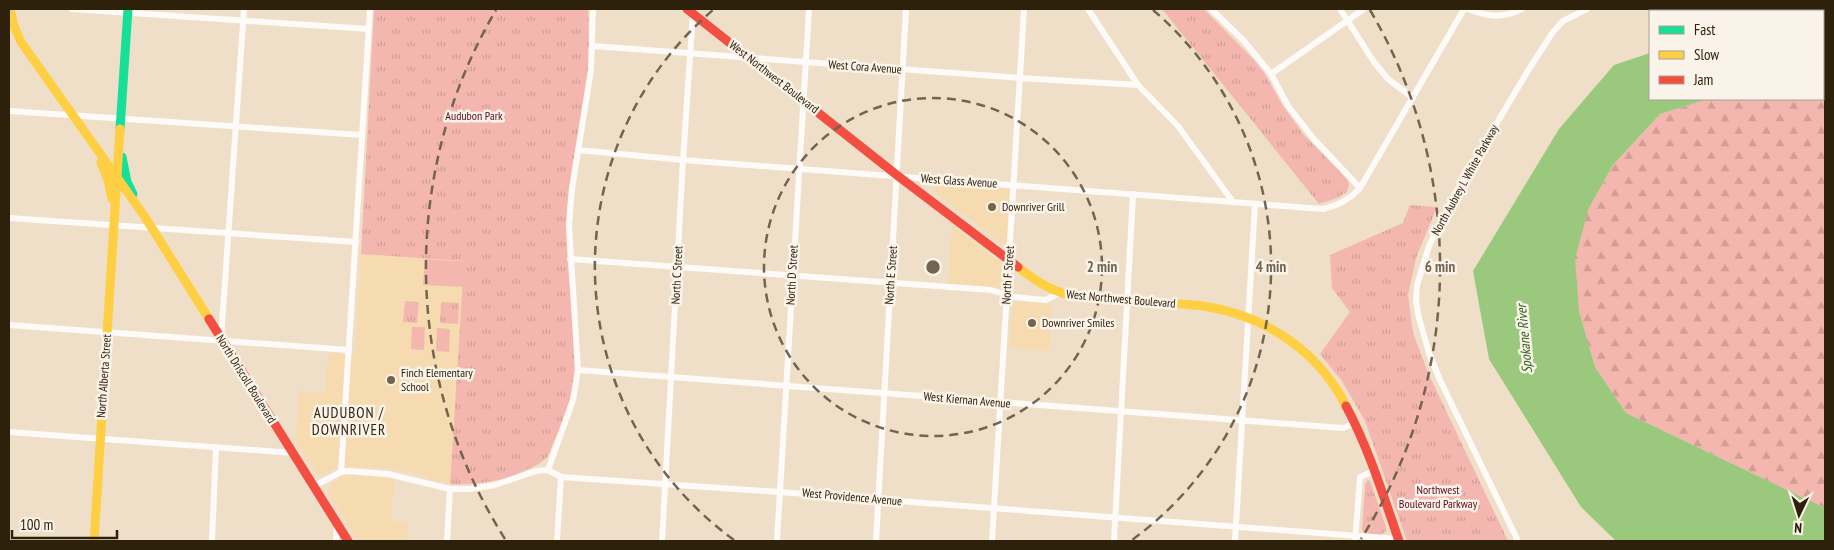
<svg xmlns="http://www.w3.org/2000/svg" width="1834" height="550" font-family="'PT Sans Narrow',sans-serif">
  <style>
    .built { fill: #f7dbb0 }
    .green { fill: #f3b7af }
    .forest { fill: url(#forest-firs) }
    .park { fill: url(#park-tufts) }
    .water { fill: #9ac87c }
    .lines { fill: none; stroke-linecap: round; stroke-linejoin: round }
    .street { stroke: #fdfaf7; stroke-width: 6 }
    .fast { stroke: #16e098; stroke-width: 9 }
    .slow { stroke: #ffcf43; stroke-width: 9 }
    .jam { stroke: #f24e42; stroke-width: 9 }
    .ring { fill: none; stroke: #72644e; stroke-width: 2.5; stroke-dasharray: 9 6 }
    .poi-dot { fill: #72644e; stroke: #faf3e9; stroke-width: 2 }
    .labels { text-anchor: middle; stroke-width: 5; stroke-linejoin: round; paint-order: stroke }
    .street-label { font-size: 12px; fill: #2e210c; stroke: #faf3e9 }
    .park-label { font-size: 12px; fill: #590a18; stroke: #faf3e9 }
    .poi-label { font-size: 12px; fill: #2e210c; stroke: #faf3e9; text-anchor: start }
    .water-label { font-size: 14px; font-style: italic; fill: #305f1d; stroke: #faf3e9 }
    .quarter-label { font-size: 15px; letter-spacing: 1px; fill: #2e210c; stroke: #faf3e9 }
    .centre { fill: #72644e; stroke: #faf3e9; stroke-width: 2.5 }
    .ring-label { font-size: 15px; text-anchor: middle; font-weight: bold; fill: #72644e; stroke: #faf3e9; stroke-width: 5; stroke-linejoin: round; paint-order: stroke }
  </style>
  <defs>
    <pattern id="forest-firs" width="22" height="20" patternUnits="userSpaceOnUse" patternTransform="scale(1.25)"><rect width="22" height="20" fill="#f3b7af"/><path d="M5 1l3.5 6h-7zM16 11l3.5 6h-7z" fill="#d19d95"/></pattern>
    <pattern id="park-tufts" width="24" height="20" patternUnits="userSpaceOnUse" patternTransform="scale(1.25)"><rect width="24" height="20" fill="#f3b7af"/><path d="M3 7l-1-3M5 7V3M7 7l1-3M15 17l-1-3M17 17v-4M19 17l1-3" fill="none" stroke="#d19d95"/></pattern>
  </defs>
  <rect width="100%" height="100%" fill="#efdfc8"/>
  <!-- built -->
  <g class="built">
    <polygon points="937,183 1008,189 1010,192 1007,241 1006,243 1001,243 936,193 934,189"/>
    <polygon points="952,225 1004,266 1006,270 1004,286 1000,288 948,284"/>
    <polygon points="361,254 464,261 450,484 432,480 428,477 391,468 345,467 332,470 321,475 317,474 296,442 299,391 325,393 328,353 355,355"/>
    <polygon points="1015,301 1052,304 1049,351 1009,348 1012,305"/>
    <polygon points="348,475 394,479 391,521 408,522 407,541 358,541 328,492 330,485 341,477"/>
  </g>
  <!-- green -->
  <g class="green">
    <polygon points="425,259 489,263 487,288 423,285"/>
    <polygon points="412,327 425,327 424,350 411,349"/>
    <polygon points="437,328 450,329 449,352 436,351"/>
  </g>
  <!-- forest -->
  <polygon class="forest" points="1825,60 1825,508 1626,413 1595,367 1579,311 1574,258 1589,208 1613,165 1660,114 1708,99 1823,99 1823,61"/>
  <!-- park -->
  <g class="park">
    <path d="M 374,9 L 588,9 C 589,35 590,62 586,88 C 581,128 570,167 567,208 C 564,252 572,296 574,340 C 574,355 576,370 573,385 C 569,410 557,433 548,456 C 541,464 533,467 524,471 C 500,482 477,485 450,484 L 464,261 L 361,254 Z"/>
    <polygon points="1162,9 1204,9 1254,60 1265,74 1283,106 1304,135 1347,179 1349,184 1347,192 1337,198 1319,204"/>
    <polygon points="1410,205 1437,207 1416,258 1408,295 1413,333 1429,375 1508,541 1407,541 1365,421 1342,381 1320,354 1350,312 1332,288 1330,255 1403,223"/>
    <polygon points="405,301 419,302 417,323 403,322"/>
    <polygon points="441,302 459,303 458,324 440,323"/>
    <polygon points="1368,480 1370,481 1386,527 1386,531 1381,535 1364,533 1362,530 1365,484"/>
  </g>
  <!-- water -->
  <g class="water">
    <polygon points="1780,9 1825,9 1825,60 1823,61 1823,11 1773,11"/>
    <polygon points="1650,53 1650,99 1708,99 1660,114 1613,165 1589,208 1575,258 1579,311 1595,367 1626,413 1825,508 1825,541 1616,541 1581,507 1489,359 1473,271 1559,129 1614,65"/>
  </g>
  <g class="lines">
    <!-- street -->
    <g class="street">
      <polyline points="72,9 368,29"/>
      <polyline points="1088,9 1138,85 1178,126 1233,202"/>
      <polyline points="1211,9 1244,41 1271,74 1288,106 1313,138 1360,188"/>
      <polyline points="1340,9 1374,62 1388,79 1413,98"/>
      <path d="M 1468,9 C 1489,17 1501,19 1522,9"/>
      <polyline points="593,46 1020,78 1138,85"/>
      <polyline points="1271,74 1364,9"/>
      <polyline points="9,111 362,135"/>
      <path d="M 578,150 L 683,160 L 1323,209 C 1339,205 1349,200 1360,188 L 1464,9"/>
      <polyline points="9,218 356,242"/>
      <polyline points="570,259 991,290 1014,297 1046,300 1059,293"/>
      <polyline points="9,325 349,350"/>
      <polyline points="221,339 244,9"/>
      <polyline points="578,370 1343,428 1356,423"/>
      <polyline points="9,432 293,453"/>
      <polyline points="548,470 573,400 578,370 569,225 572,189 591,70 593,9"/>
      <polyline points="341,472 370,9"/>
      <polyline points="314,486 341,472 349,471 388,474 450,489 470,489 495,485 536,471 548,470 561,477 780,492 1398,539"/>
      <polyline points="212,541 216,447"/>
      <polyline points="336,541 337,524"/>
      <polyline points="447,541 450,489"/>
      <polyline points="557,541 561,477"/>
      <polyline points="662,541 683,160 693,12"/>
      <polyline points="777,541 809,9"/>
      <polyline points="876,541 906,9"/>
      <polyline points="992,541 1024,9"/>
      <polyline points="1114,541 1133,194"/>
      <polyline points="1235,541 1255,204"/>
      <polyline points="1355,541 1360,477 1374,471"/>
      <polyline points="1518,541 1440,380 1429,353 1419,318 1416,302 1417,285 1429,246 1454,195 1529,69 1553,32 1563,21 1587,9"/>
    </g>
    <!-- fast -->
    <g class="fast">
      <polyline points="120,129 128,9"/>
      <polyline points="122,157 127,182 133,194"/>
    </g>
    <!-- slow -->
    <g class="slow">
      <polyline points="10,9 14,26 21,42 145,217 209,319"/>
      <polyline points="101,162 108,180 112,199"/>
      <path d="M 1018,267 C 1040,284 1052,292 1079,297 C 1106,299 1132,301 1159,303 C 1176,304 1192,304 1209,307 C 1267,317 1319,352 1346,406"/>
      <polyline points="94,541 120,129"/>
    </g>
    <!-- jam -->
    <g class="jam">
      <polyline points="687,9 898,176 1018,267"/>
      <polyline points="209,319 348,541"/>
      <path d="M 1346,406 C 1369,449 1383,495 1399,541"/>
    </g>
  </g>
  <!-- distance rings -->
  <g class="ring">
    <circle cx="933" cy="267" r="169"/>
    <path d="M734 540A338 338 0 0 1 713 10M1153 10A338 338 0 0 1 1132 540"/>
    <path d="M505 539A507 507 0 0 1 496 10M1370 10A507 507 0 0 1 1361 539"/>
  </g>
  <!-- markers -->
  <g class="poi-dot">
    <circle cx="992" cy="207" r="5"/>
    <circle cx="1032" cy="323" r="5"/>
    <circle cx="391" cy="380" r="5"/>
  </g>
  <g class="labels">
    <!-- street labels -->
    <g class="street-label">
      <text transform="translate(865 67) rotate(4)" y="4">West Cora Avenue</text>
      <text transform="translate(774 77) rotate(38)" y="4">West Northwest Boulevard</text>
      <text transform="translate(1465 180) rotate(-61)" y="4">North Aubrey L White Parkway</text>
      <text transform="translate(959 181) rotate(4)" y="4">West Glass Avenue</text>
      <text transform="translate(677 275) rotate(-87)" y="4">North C Street</text>
      <text transform="translate(792 275) rotate(-87)" y="4">North D Street</text>
      <text transform="translate(891 275) rotate(-86)" y="4">North E Street</text>
      <text transform="translate(1008 275) rotate(-86)" y="4">North F Street</text>
      <text transform="translate(1121 299) rotate(5)" y="4">West Northwest Boulevard</text>
      <text transform="translate(104 376) rotate(-86)" y="4">North Alberta Street</text>
      <text transform="translate(246 379) rotate(58)" y="4">North Driscoll Boulevard</text>
      <text transform="translate(967 400) rotate(5)" y="4">West Kiernan Avenue</text>
      <text transform="translate(852 497) rotate(5)" y="4">West Providence Avenue</text>
    </g>
    <!-- park labels -->
    <g class="park-label">
      <text x="474" y="120">Audubon Park</text>
      <text x="1438" y="494">Northwest<tspan x="1438" dy="14">Boulevard Parkway</tspan></text>
    </g>
    <!-- poi labels -->
    <g class="poi-label">
      <text x="1002" y="211">Downriver Grill</text>
      <text x="1042" y="327">Downriver Smiles</text>
      <text x="401" y="377">Finch Elementary<tspan x="401" dy="14">School</tspan></text>
    </g>
    <!-- water labels -->
    <g class="water-label">
      <text transform="translate(1524 339) rotate(-95)" y="5">Spokane River</text>
    </g>
    <!-- quarter labels -->
    <g class="quarter-label">
      <text x="349" y="418">AUDUBON /<tspan x="349" dy="17">DOWNRIVER</tspan></text>
    </g>
  </g>
  <circle cx="933" cy="267" r="8" class="centre"/>
  <g class="ring-label">
    <text x="1102" y="272">2 min</text>
    <text x="1271" y="272">4 min</text>
    <text x="1440" y="272">6 min</text>
  </g>
  <!-- border -->
  <rect width="1834" height="550" fill="none" stroke="#2e210c" stroke-width="20"/>
  <!-- legend -->
  <rect x="1649" y="10" width="175" height="90" fill="#faf3e9" stroke="#a89f91"/>
  <rect x="1659" y="26" width="25" height="8" fill="#16e098" stroke="#a89f91"/>
  <text x="1694" y="35" font-size="15" fill="#2e210c">Fast</text>
  <rect x="1659" y="51" width="25" height="8" fill="#ffcf43" stroke="#a89f91"/>
  <text x="1694" y="60" font-size="15" fill="#2e210c">Slow</text>
  <rect x="1659" y="76" width="25" height="8" fill="#f24e42" stroke="#a89f91"/>
  <text x="1694" y="85" font-size="15" fill="#2e210c">Jam</text>
  <!-- north arrow -->
  <g transform="translate(1799 515) rotate(184)" stroke="#faf3e9" stroke-width="4" paint-order="stroke">
  <path d="M0-4L9 19L0 12L-9 19Z" fill="#2e210c"/>
  <text y="-8" font-size="14" font-weight="bold" text-anchor="middle" fill="#2e210c">N</text>
  </g>
  <!-- scale -->
  <path d="M12 530v8h105v-8" fill="none" stroke="#2e210c" stroke-width="2.5"/>
  <text x="20" y="530" font-size="15" fill="#2e210c" stroke="#faf3e9" stroke-width="4" paint-order="stroke">100 m</text>
</svg>
